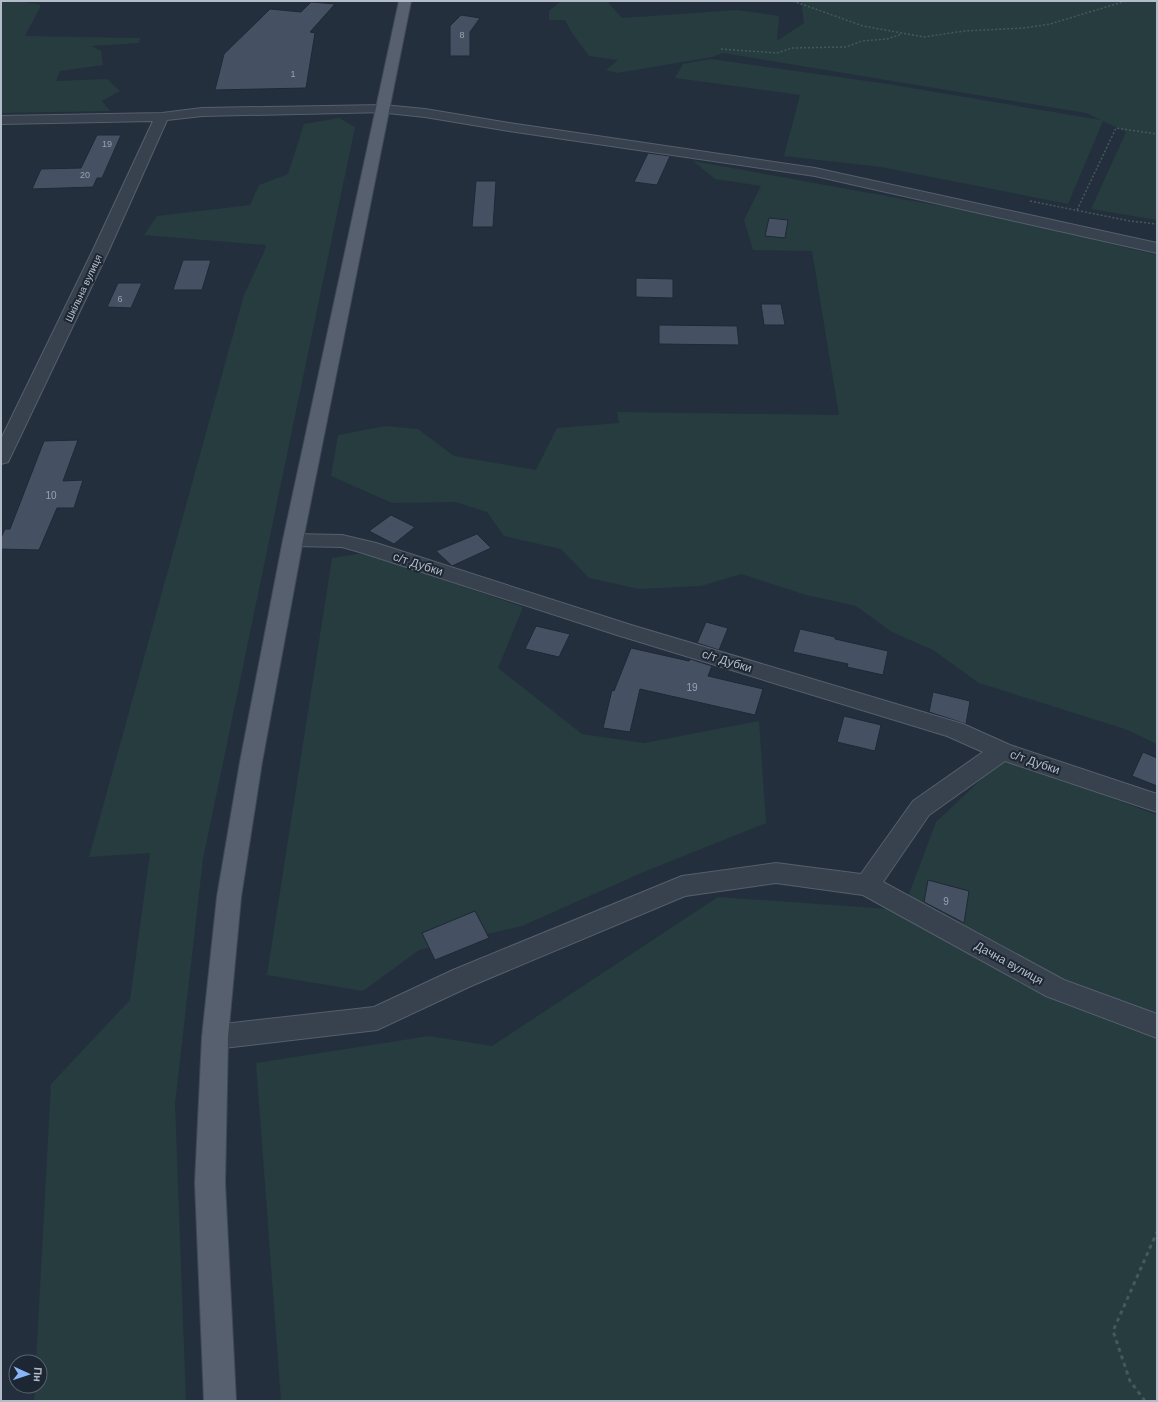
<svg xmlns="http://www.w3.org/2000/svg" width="1158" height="1402" font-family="Helvetica,sans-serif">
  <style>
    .green { fill: #263c3f }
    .building { fill: #455162; stroke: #1f2835 }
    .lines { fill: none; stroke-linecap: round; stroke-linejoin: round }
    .minor-casing { stroke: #565f6c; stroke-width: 2 }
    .tertiary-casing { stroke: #565f6c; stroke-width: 2 }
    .primary-casing { stroke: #414a57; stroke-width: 2 }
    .path-far1 { stroke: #44595c; stroke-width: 1.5; stroke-dasharray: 2 2; stroke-linecap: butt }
    .path { stroke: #44595c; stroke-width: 3; stroke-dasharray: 4 4; stroke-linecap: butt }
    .minor { fill: #38414e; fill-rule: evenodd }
    .tertiary { fill: #38414e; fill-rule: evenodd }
    .primary { fill: #56606e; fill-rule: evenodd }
    .labels { text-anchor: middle; stroke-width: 4; stroke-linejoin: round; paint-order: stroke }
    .far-number-label { font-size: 9px; fill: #98a1af }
    .far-street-label { font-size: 10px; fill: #b4bcc9; stroke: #1d2633 }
    .number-label { font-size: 10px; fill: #98a1af }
    .street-label { font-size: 12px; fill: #b4bcc9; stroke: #1d2633 }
  </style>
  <rect width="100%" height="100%" fill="#242f3e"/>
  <!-- green -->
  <g class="green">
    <polygon points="18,1 41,5 25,36 140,38 139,43 91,46 101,51 103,65 60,71 56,81 107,79 120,91 102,101 110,111 1,113 1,2"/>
    <polygon points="561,1 607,1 622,18 737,10 779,16 777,41 804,23 801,1 1157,1 1157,220 1091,209 1126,132 1103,121 1068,204 881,167 784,156 800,95 675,78 683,64 711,59 888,84 1101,120 1086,113 723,53 712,57 617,73 606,70 618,60 589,56 572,33 565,20 549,20 549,11"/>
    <polygon points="339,118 355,127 203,859 175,1104 186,1401 34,1401 35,1386 40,1386 40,1362 36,1362 51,1084 130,1000 150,853 89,857 244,295 264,252 266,245 144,235 157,216 250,205 259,185 288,174 304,124"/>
    <polygon points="693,161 991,215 1157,255 1157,744 1125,729 979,683 933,650 892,632 856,606 806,595 741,574 701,586 639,589 589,578 561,549 504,536 487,512 455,502 392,503 331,476 338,435 385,426 418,429 454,456 536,470 557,428 619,423 617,412 839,415 812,251 753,250 744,220 761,186 715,179"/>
    <polygon points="363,553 523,607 498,668 582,734 644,743 759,721 766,823 646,871 522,926 419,950 363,991 267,975 332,558"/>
    <polygon points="1004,758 1157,815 1157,1401 281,1401 256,1063 429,1036 492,1046 718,897 903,910 936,822"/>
  </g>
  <!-- building -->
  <g class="building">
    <polygon points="311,2 335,4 310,32 315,33 306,88 215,90 224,54 270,9 301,12"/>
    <polygon points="461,15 480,18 470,32 470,56 450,56 450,26"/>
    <polygon points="97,135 121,135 102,178 97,178 93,187 32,189 41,169 81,168"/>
    <polygon points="648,153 670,156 657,185 634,182"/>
    <polygon points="476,181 496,181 493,227 472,227"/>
    <polygon points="769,218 788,220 785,238 765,236"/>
    <polygon points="183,260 211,260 202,290 173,290"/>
    <polygon points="636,278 673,279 673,298 636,297"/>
    <polygon points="118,283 142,283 131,308 107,307"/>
    <polygon points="761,304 781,304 785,325 764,325"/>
    <polygon points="659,325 737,326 739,345 659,344"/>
    <polygon points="78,440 63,481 83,480 74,508 57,508 39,550 1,549 1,538 5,529 10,529 44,441"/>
    <polygon points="391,515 415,527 394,544 369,531"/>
    <polygon points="477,534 491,548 452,566 436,551"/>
    <polygon points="706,622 728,628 719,650 697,643"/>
    <polygon points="536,626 570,634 559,657 525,649"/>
    <polygon points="800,629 835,637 835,639 888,651 883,675 847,667 848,664 793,652"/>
    <polygon points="631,648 689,661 690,659 712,666 708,676 763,689 755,715 640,689 630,732 603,728 612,690 614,691"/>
    <polygon points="933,692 970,701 966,724 929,712"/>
    <polygon points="844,716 881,725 875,751 837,742"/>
    <polygon points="1143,752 1157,758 1157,786 1132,776"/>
    <polygon points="928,880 969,891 964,923 924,902"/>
    <polygon points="475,911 489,938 435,960 422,933"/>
  </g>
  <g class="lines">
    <!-- minor casing -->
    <g class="minor-casing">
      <g id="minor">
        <polygon points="383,105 388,106 390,109 388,112 202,116 167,120 109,250 10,458 8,462 1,464 1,439 93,250 153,121 1,124 1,116 162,113 202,108"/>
        <polygon points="293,534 342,535 376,543 631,625 963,724 1010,745 1157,794 1157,812 1005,761 929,815 883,882 1064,980 1157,1014 1157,1038 1046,996 863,895 776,883 685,896 471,986 377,1030 215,1049 205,1046 202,1037 205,1028 215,1025 374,1007 453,970 682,876 776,863 861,874 913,801 983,752 947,736 617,635 363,553 342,547 293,546 286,545 283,540 286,535"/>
      </g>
    </g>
    <!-- tertiary casing -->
    <g class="tertiary-casing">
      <polygon id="tertiary" points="383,105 425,109 509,123 815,168 1157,243 1157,253 815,176 509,131 425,117 378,112 376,109 378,106"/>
    </g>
    <!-- primary casing -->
    <g class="primary-casing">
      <polygon id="primary" points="399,1 411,1 303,540 262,762 241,897 228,1037 225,1183 236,1401 204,1401 195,1183 202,1037 217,897 240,762 283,540"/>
    </g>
    <!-- path-far1 -->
    <g class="path-far1">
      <polyline points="793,1 863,26 924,37 964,31 1024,28 1050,24 1126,1 1150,1"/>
      <polyline points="721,49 777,53 792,48 846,47 862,41 887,39 902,34"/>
      <polyline points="1030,201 1130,221 1157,224"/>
      <polyline points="1077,210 1116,128 1157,134"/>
    </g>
    <!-- path -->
    <polyline class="path" points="1145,1401 1130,1381 1113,1331 1157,1232"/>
    <!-- minor -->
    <use href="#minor" class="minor"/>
    <!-- tertiary -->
    <use href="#tertiary" class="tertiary"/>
    <!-- primary -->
    <use href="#primary" class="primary"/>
  </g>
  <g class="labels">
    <!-- far-number labels -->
    <g class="far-number-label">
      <text x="462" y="38">8</text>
      <text x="293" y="77">1</text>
      <text x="107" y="147">19</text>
      <text x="85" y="178">20</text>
      <text x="120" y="302">6</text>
    </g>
    <!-- far-street labels -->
    <g class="far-street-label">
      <text transform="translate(83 288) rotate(-65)" y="4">Шкільна вулиця</text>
    </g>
    <!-- number labels -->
    <g class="number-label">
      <text x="51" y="499">10</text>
      <text x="692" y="691">19</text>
      <text x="946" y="905">9</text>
    </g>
    <!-- street labels -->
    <g class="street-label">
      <text transform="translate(418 564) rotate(18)" y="4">с/т Дубки</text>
      <text transform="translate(727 661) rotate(17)" y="4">с/т Дубки</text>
      <text transform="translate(1035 762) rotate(19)" y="4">с/т Дубки</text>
      <text transform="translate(1009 963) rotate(29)" y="4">Дачна вулиця</text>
    </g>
  </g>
  <!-- border -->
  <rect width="1158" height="1402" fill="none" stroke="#b4bcc9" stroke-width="4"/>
  <!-- north arrow -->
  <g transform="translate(28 1374) rotate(93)"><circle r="19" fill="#1d2633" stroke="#59626f"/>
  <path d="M0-3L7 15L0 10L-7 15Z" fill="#8ab4f8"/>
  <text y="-6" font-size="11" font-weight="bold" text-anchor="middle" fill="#b4bcc9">Пн</text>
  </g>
</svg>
